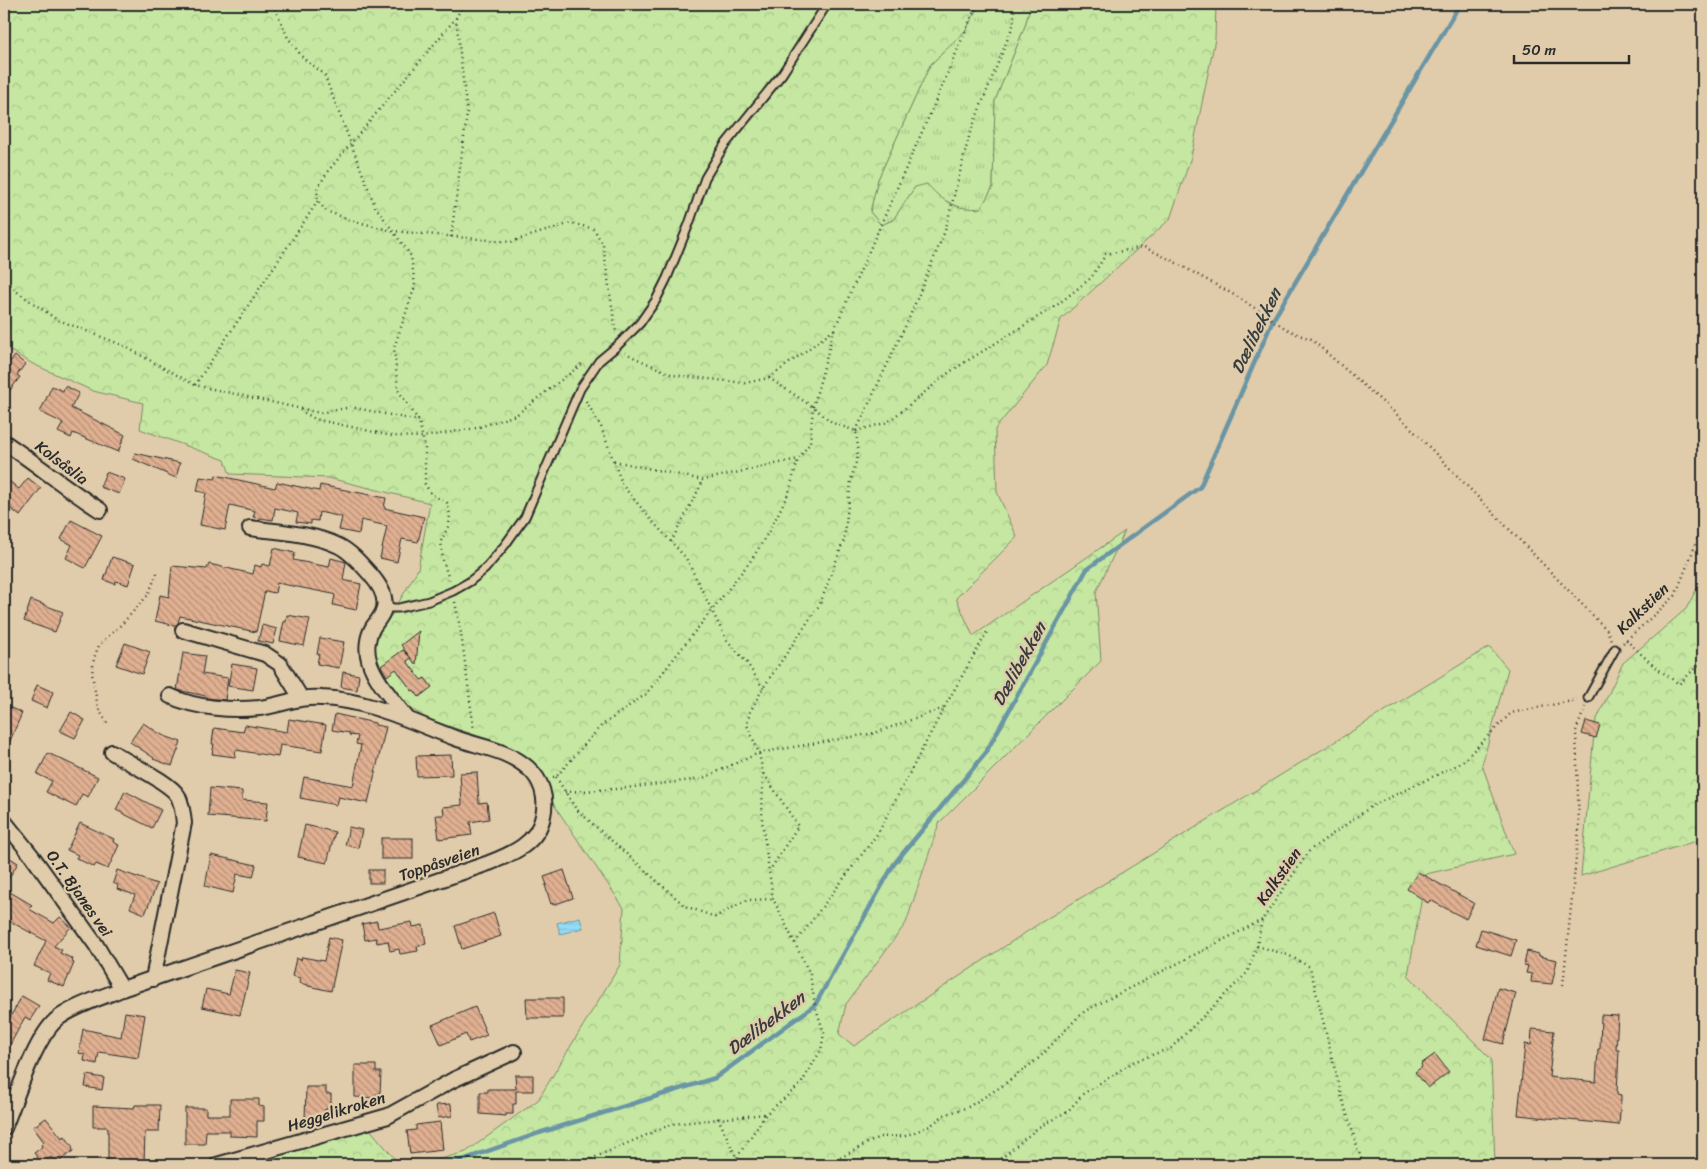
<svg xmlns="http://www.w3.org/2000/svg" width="1707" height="1169" font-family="Sriracha,sans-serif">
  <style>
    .grass { fill: url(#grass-tufts); stroke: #788966 }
    .forest { fill: url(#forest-crowns); stroke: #788966 }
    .water { fill: url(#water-rules); stroke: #6a95a5 }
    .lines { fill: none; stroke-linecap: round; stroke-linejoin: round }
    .stream { stroke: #6a95a5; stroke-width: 4.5 }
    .building { fill: url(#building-back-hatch); stroke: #2b2b2b }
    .lane-casing { stroke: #2b2b2b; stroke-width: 11 }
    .street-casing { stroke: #2b2b2b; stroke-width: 18 }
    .path { stroke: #2b2b2b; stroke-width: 2.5; stroke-dasharray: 1 4; stroke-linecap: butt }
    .lane { stroke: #e0ccaa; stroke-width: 7 }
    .street { stroke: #e0ccaa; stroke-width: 14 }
    .labels { text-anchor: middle; stroke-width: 4.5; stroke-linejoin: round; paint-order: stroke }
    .street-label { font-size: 16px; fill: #2b2b2b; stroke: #e0ccaa }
    .water-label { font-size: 18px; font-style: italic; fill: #363d3f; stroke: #e0ccaa }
  </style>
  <defs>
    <pattern id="grass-tufts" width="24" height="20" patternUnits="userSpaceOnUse" patternTransform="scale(1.25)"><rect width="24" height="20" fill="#c5e7a1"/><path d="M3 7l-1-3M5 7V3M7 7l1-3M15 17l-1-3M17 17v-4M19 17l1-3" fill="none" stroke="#a9c68b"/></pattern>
    <pattern id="forest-crowns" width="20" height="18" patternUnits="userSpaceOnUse" patternTransform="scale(1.25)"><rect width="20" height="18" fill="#c5e7a1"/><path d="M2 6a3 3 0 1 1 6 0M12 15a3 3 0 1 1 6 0" fill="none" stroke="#a9c68b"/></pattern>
    <pattern id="water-rules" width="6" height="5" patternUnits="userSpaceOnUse" patternTransform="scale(1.25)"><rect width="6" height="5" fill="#94dbf6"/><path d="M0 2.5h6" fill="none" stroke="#80bcd3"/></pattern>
    <pattern id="building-back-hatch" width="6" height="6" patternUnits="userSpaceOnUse" patternTransform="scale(1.25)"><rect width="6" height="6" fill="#e0b091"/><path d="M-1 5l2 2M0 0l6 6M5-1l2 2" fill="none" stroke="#b68f77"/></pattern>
  </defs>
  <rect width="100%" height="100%" fill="#e0ccaa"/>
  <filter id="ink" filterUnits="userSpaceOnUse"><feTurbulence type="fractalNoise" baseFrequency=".02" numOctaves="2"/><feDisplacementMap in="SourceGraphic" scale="10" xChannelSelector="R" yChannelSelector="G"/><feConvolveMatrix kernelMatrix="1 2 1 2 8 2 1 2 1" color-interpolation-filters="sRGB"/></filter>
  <g filter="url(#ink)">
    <!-- grass -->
    <polygon class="grass" points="979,4 1031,4 1025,26 995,101 993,187 981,208 966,210 915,187 893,220 881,225 870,212 878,179 930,65 966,30"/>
    <!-- forest -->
    <g class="forest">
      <path d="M 4,4 L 979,4 L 966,30 L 930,65 L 878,179 L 870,212 L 881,225 L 893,220 L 915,187 L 927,184 C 942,201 957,211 981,208 L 993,187 L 995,101 L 1025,26 L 1031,4 L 1216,4 L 1215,39 L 1191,157 L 1170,219 L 1061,319 L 1047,365 L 995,429 L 997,492 L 1017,537 L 956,598 L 973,636 L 1125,531 L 1096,592 L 1101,661 L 939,823 L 906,923 L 846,1004 L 839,1034 L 854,1046 L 1040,923 L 1489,647 L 1508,669 L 1482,765 L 1514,854 L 1426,874 L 1408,975 L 1491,1059 L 1495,1165 L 419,1165 L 466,1152 L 538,1100 L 620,965 L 624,908 L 550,799 L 534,763 L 510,747 L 425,718 L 405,704 L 384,679 L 371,648 L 376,632 L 391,616 L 418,569 L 430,503 L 329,478 L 230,474 L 225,460 L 140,429 L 143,403 L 93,391 L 33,364 L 4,347 Z"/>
      <polygon points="1703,577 1703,839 1581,876 1595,723 1623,663 1686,609"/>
      <polygon points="368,1127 400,1165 238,1165"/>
    </g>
    <!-- water -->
    <polygon class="water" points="580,917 583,928 560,934 557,923"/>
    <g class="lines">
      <!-- stream -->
      <polyline class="stream" points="448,1165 539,1133 715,1078 815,1005 894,864 985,754 1087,569 1200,487 1273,320 1460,4"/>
    </g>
    <!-- building -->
    <g class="building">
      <polygon points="4,355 11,361 15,356 25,364 17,375 20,377 4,398"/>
      <polygon points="52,386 63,391 65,386 79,393 71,408 125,435 118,452 73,433 71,438 58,432 63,423 40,412"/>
      <polygon points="135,453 180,463 176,478 133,459"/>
      <polygon points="106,472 125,479 119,494 100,487"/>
      <polygon points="216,475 275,488 277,482 319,491 320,485 386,498 384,508 424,517 418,542 402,539 397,562 380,558 387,526 361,520 359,534 339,530 342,517 319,512 318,521 311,520 311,524 296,522 298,513 275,508 273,520 253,517 255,511 230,505 225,530 200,525 206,493 197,491 200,477 215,479"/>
      <polygon points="4,477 19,489 28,478 41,488 20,516 4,503"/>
      <polygon points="71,520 102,536 85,568 66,558 72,545 61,539"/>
      <polygon points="274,548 295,553 293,560 329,567 331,558 346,562 343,580 361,584 356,610 333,605 335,595 333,594 277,583 275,593 265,591 256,632 180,616 178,623 176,626 155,621 160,595 169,597 172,566 207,569 209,564 253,574 255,565 261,567 262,564 270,566"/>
      <polygon points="112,557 135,564 128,585 116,581 115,584 104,580"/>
      <polygon points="31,600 63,612 55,632 24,621"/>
      <polygon points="287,615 310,619 304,646 280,641 284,621 286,622"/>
      <polygon points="262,625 277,629 273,644 258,641"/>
      <polygon points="419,631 416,665 401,645"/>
      <polygon points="320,638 344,642 339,668 317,664 319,654 317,654"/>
      <polygon points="125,643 150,652 142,674 116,665"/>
      <polygon points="403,650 411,658 407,661 421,680 425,678 432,687 419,697 414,690 412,691 396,669 387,676 381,666"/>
      <polygon points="183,653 205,656 202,674 228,678 225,700 206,698 206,696 177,690"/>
      <polygon points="232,664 257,668 253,690 228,686"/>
      <polygon points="343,672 359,675 357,690 341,687"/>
      <polygon points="37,685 53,692 47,708 31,701"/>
      <polygon points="4,705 22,713 4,755"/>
      <polygon points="71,712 85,720 75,738 60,731"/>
      <polygon points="335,714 375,723 375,725 386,727 368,803 338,797 336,805 300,798 304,777 353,786 361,745 356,744 358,736 349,735 350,733 332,730"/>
      <polygon points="289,719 326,725 322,751 280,745 278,757 236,750 235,757 212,754 214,744 212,744 214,728 243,732 245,725 287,732"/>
      <polygon points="1586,721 1600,725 1596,738 1582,734"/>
      <polygon points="143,723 162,735 181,742 172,766 153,759 154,758 130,742"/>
      <polygon points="48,753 98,777 88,797 82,794 76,807 46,792 52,781 37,774"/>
      <polygon points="451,755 452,775 417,776 416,756"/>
      <polygon points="477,772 479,803 487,802 489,819 470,822 472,835 439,839 436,815 444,815 443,807 462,805 460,773"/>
      <polygon points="210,788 242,791 242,800 268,802 266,821 208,816"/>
      <polygon points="125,791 161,810 152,828 116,810"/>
      <polygon points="80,823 114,839 113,842 119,845 108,869 96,864 94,867 76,858 78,855 67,850"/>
      <polygon points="305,825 335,832 327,863 298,857"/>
      <polygon points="349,827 362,830 358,848 345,845"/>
      <rect x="381" y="838" width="32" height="21"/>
      <polygon points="4,854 18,863 4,886"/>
      <polygon points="211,855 256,865 253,877 237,874 233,893 205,886"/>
      <polygon points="117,870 157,884 145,914 130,908 135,895 117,889 118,885 113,883"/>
      <rect x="369" y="870" width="14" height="13"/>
      <polygon points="564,870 573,898 553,905 553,903 551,904 545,885 547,885 544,877"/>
      <polygon points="1418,872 1474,903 1466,919 1430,900 1428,903 1407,889"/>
      <polygon points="10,892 32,905 29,909 54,923 60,917 71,927 54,946 62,950 60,953 73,959 72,962 74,963 64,987 47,980 50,973 34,966 46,941 4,918 4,904"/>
      <polygon points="494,913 501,936 462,949 455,926"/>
      <polygon points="377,921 378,928 412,922 413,927 423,925 426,944 417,946 418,951 400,954 399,949 390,951 388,941 377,943 376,938 365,940 362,924"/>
      <polygon points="1481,929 1516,940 1511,956 1476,945"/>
      <polygon points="329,937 342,940 331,991 308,986 308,985 299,983 300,978 292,976 296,958 301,960 302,957 324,961"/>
      <polygon points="1527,951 1539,954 1539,956 1557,960 1552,984 1531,982 1532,974 1526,973 1528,966 1524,965"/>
      <polygon points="235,970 250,973 240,1015 202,1007 206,989 229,994"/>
      <polygon points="1498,988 1516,993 1503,1044 1485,1039"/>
      <polygon points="22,996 39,1006 30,1020 25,1017 4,1056 4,1028"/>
      <polygon points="526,998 563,998 563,1018 527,1018"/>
      <polygon points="475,1007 487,1035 469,1042 466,1034 441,1045 432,1025"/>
      <polygon points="125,1012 145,1015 138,1058 99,1052 97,1064 84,1061 85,1055 79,1053 83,1029 121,1037"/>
      <polygon points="1601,1015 1618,1016 1616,1050 1619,1050 1617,1094 1621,1095 1621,1099 1619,1125 1518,1115 1525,1044 1531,1045 1532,1029 1554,1031 1549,1077 1596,1082 1598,1049 1600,1049"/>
      <polygon points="1435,1054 1449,1072 1428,1088 1415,1072 1422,1067 1421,1064"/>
      <polygon points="355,1065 376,1065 376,1072 381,1072 380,1094 376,1094 375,1098 355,1097"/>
      <polygon points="87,1075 104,1078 102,1090 85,1087"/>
      <polygon points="515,1075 533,1075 533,1091 516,1091 516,1104 513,1104 513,1114 506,1114 506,1116 480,1114 480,1092 488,1092 488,1089 516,1089"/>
      <polygon points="306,1087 326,1087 326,1094 331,1094 331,1109 325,1109 325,1119 305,1119"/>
      <polygon points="230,1099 259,1099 259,1106 264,1107 264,1121 257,1121 257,1137 230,1136 230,1131 206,1131 205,1144 185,1144 185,1108 206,1108 206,1115 230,1115"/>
      <polygon points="451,1104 452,1116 438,1118 436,1105"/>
      <polygon points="135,1105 160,1105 159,1132 145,1132 144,1164 108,1163 108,1130 107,1127 93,1127 93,1106 134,1108"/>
      <polygon points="46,1118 62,1138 65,1136 72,1146 73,1151 56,1164 51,1157 42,1164 34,1153 42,1147 41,1145 44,1142 33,1127"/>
      <polygon points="440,1122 443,1150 410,1154 407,1131 416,1130 416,1125"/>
    </g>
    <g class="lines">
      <!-- lane casing -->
      <g class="lane-casing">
        <g id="lane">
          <polyline points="384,608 399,608 429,601 453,591 469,582 485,569 505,545 525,517 580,389 599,361 617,346 640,323 656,300 667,278 689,224 705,178 724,146 782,74 827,4"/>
          <polyline points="1588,698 1615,649"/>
        </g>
      </g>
      <!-- street casing -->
      <g class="street-casing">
        <g id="street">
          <path d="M 4,442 C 37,464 67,489 100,510"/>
          <path d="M 250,528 C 278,532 312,533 339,546 C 351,552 361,564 370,574 C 378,583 387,595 384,608 C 383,615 377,621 373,627 C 367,637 366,650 369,660 C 374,679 394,701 406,717"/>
          <polyline points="183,630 265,654 280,664 301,698"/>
          <path d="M 112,752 C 126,762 170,782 178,796 C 182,804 183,813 184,823 L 153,979"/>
          <polyline points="4,821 32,856 96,945 122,989"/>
          <path d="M 4,1128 C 16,1099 34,1040 56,1020 C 71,1007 103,997 122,989 L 489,863 C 512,854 538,843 543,816 C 547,798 542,780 528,768 C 508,750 480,747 455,738 C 412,722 369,700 322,698 C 299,696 281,705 259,708 C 232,711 195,708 170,696"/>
          <polyline points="217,1165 388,1116 453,1080 514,1052"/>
        </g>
      </g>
      <!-- path -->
      <g class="path">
        <polyline points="273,4 288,38 304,59 324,74 375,206 411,256 415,286 394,348 398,390 419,421 425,448 425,484 431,494 447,503 450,514 449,525 441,541 443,560 449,580"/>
        <polyline points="463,4 456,18 328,171 317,189 318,201 326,211 354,221 393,231 511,242 571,223 594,229 603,245 616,333"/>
        <polyline points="451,237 467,114 456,18"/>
        <polyline points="4,277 16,291 56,319 122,345 195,385 320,413 351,407 419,421"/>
        <polyline points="625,352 631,356 673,375 745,383 769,378 813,407 833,423 856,431 858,448 857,459 851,480 844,540 820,604 763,688 750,712 747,725 759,753 763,773 762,821 773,899 810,974 815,1005 824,1033 821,1050 801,1084 766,1114 736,1159 727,1165"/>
        <polyline points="769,378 834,330"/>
        <polyline points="195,385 318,201"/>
        <polyline points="586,401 601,427 623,486 653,522 686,558 726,639 747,663 763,688"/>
        <polyline points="300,410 315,419 392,436 423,437 476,428 516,415 582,364"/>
        <polyline points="856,431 888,422 951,371 1057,305 1091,278 1106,254 1144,247 1171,260 1238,297 1285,328 1299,335 1311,339 1403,420 1607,630 1611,640"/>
        <polyline points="856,431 910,316 945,231 970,133 1014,23 1014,4"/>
        <polyline points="614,461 703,480 798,459"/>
        <polyline points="671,542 703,481"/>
        <polyline points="455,602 461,633 474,730"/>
        <polyline points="1626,640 1655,667 1679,684 1703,661"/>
        <polyline points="1623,643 1675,596 1703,526"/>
        <polyline points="107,723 98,708 92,674 94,658 99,645 122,624 148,595 158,571"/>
        <polyline points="764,774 798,826 770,870"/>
        <polyline points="553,777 556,777 601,726 646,694 752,559 770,530 789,492 798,459 810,443 813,407 834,330 934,105 977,4"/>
        <polyline points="556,777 576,809 685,906 715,917 747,900 773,899"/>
        <polyline points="565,792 617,789 701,779 759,753 875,733 944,708"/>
        <polyline points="795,943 878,833 944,708 987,632"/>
        <polyline points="1257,946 1288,955 1310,967 1341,1095 1363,1165"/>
        <polyline points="1563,985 1579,829 1576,731 1585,707"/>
        <polyline points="718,1118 740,1165"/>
        <polyline points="577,1165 672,1124 766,1114"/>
        <polyline points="827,1165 879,1137 905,1136 930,1126 944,1115 968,1107 999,1088 1039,1058 1077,1018 1085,1011 1262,920"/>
        <polyline points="993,1165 1039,1127 1068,1111 1083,1094 1133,1062 1171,1048 1247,973 1257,946 1262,920 1310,850 1372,806 1461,763 1511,713 1577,700"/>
      </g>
      <!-- lane -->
      <use href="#lane" class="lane"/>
      <!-- street -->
      <use href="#street" class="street"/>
    </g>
  </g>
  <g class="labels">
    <!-- street labels -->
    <g class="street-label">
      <text transform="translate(62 462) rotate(37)" y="6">Kolsåslia</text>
      <text transform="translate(1642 608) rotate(-44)" y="6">Kalkstien</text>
      <text transform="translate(439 862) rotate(-19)" y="6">Toppåsveien</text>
      <text transform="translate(1278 876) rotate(-55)" y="6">Kalkstien</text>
      <text transform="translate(80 893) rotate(55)" y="6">O.T. Bjanes vei</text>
      <text transform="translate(336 1111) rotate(-17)" y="6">Heggelikroken</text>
    </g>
    <!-- water labels -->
    <g class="water-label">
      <text transform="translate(1256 331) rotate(-64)" y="6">Dælibekken</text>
      <text transform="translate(1019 664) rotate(-61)" y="6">Dælibekken</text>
      <text transform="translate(766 1023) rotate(-37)" y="6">Dælibekken</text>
    </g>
  </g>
  <!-- margin -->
  <rect width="1707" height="1169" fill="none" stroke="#e0ccaa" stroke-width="20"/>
  <rect x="10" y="10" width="1687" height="1149" fill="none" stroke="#2b2b2b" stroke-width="2" filter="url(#ink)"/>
  <!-- scale -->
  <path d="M1514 55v8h115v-8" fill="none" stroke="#2b2b2b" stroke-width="2.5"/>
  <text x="1522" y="55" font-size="15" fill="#2b2b2b" stroke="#e0ccaa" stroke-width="4" paint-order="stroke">50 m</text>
</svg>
